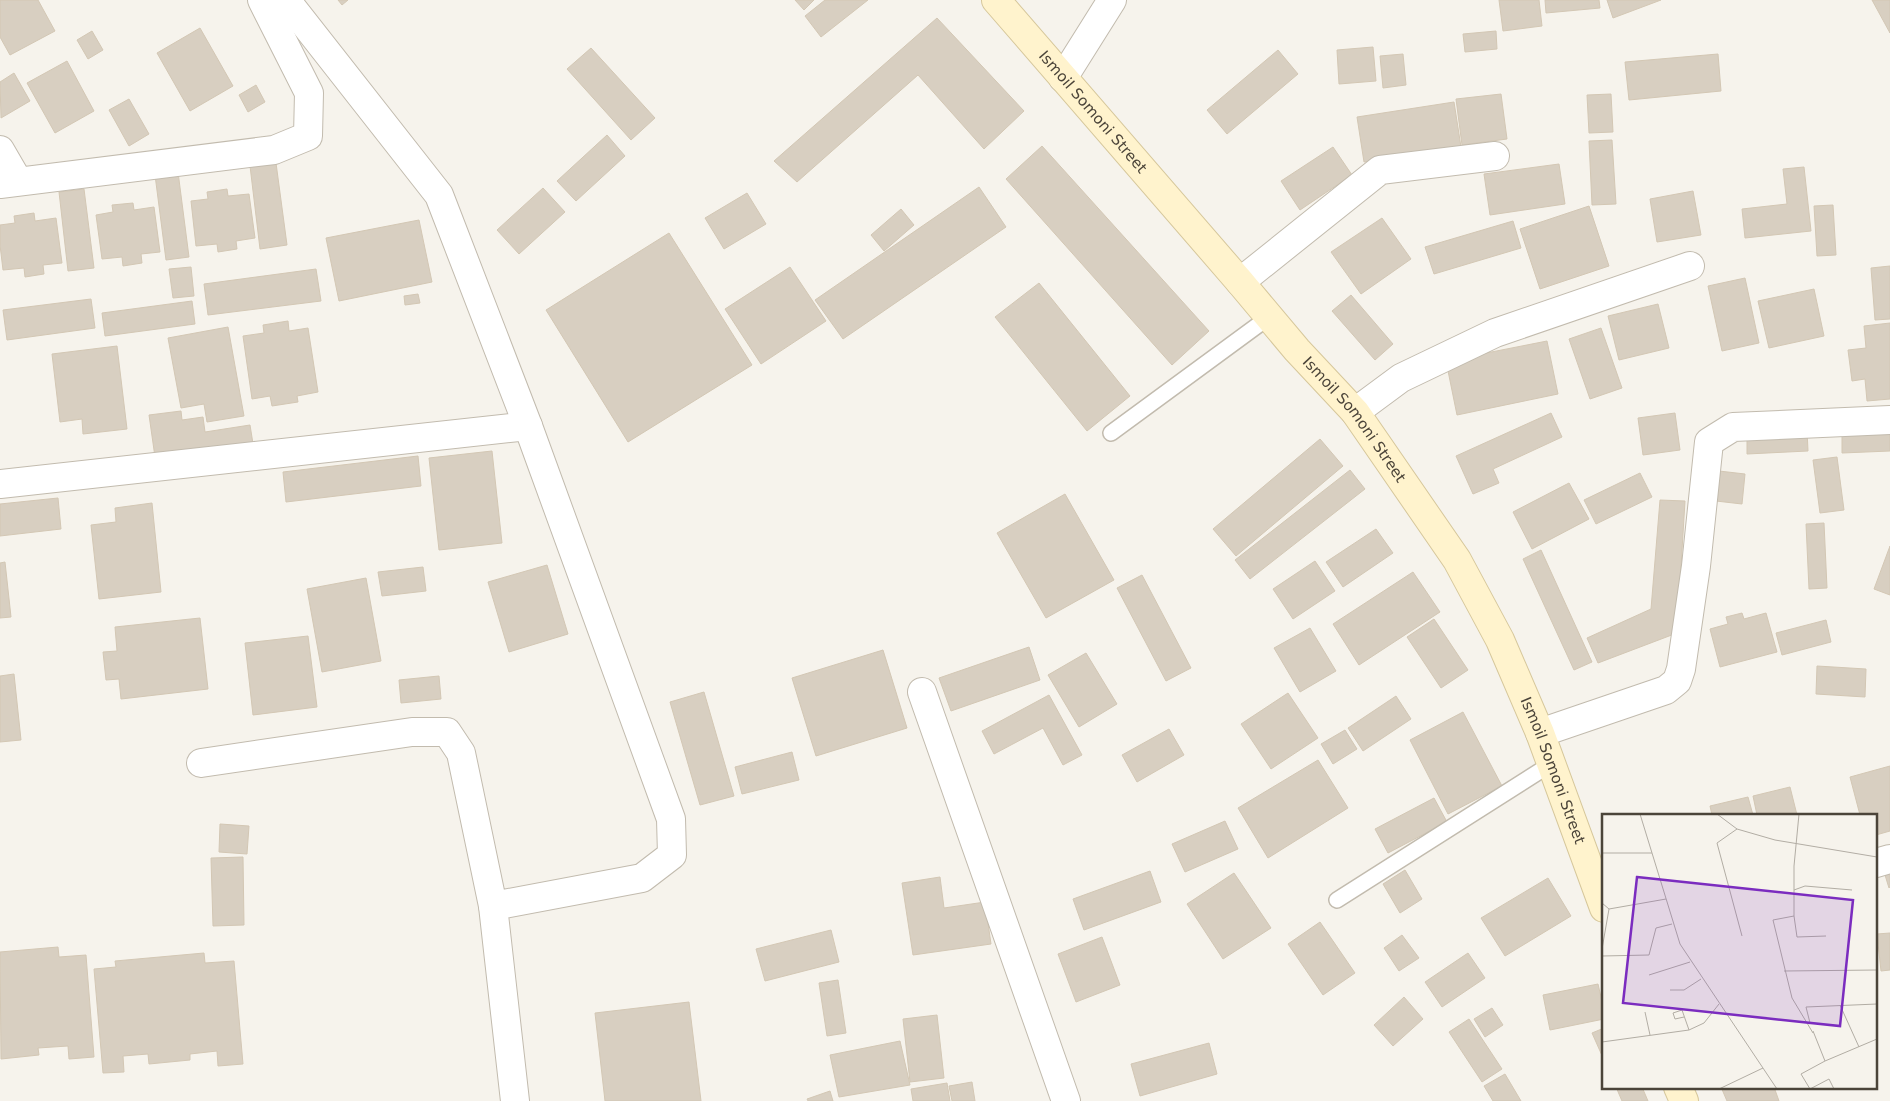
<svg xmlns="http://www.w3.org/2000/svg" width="1890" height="1101" font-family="'DejaVu Sans',sans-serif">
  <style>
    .building { fill: #d8cfc1; stroke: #d3c7b4 }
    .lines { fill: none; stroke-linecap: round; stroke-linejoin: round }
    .lane-casing { stroke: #c2bbae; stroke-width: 18 }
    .street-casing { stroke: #c2bbae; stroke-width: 30 }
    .secondary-casing { stroke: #d6c79b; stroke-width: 30 }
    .lane { stroke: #fff; stroke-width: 15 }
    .street { stroke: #fff; stroke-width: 28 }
    .secondary { stroke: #fff3cd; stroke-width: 28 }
    .labels { text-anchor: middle; stroke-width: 4; stroke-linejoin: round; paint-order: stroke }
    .street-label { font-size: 15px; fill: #4b4439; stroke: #fff }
    .inset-road { fill: none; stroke: #b2ada4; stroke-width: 1 }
    .view { fill: #7b2cbf; fill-opacity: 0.15; stroke: #7b2cbf; stroke-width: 2.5 }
    .inset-edge { fill: none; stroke: #4b4439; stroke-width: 2.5 }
  </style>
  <rect width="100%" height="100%" fill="#f6f3ec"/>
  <!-- building -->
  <g class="building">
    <polygon points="0,0 38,0 55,31 10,55 0,37"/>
    <polygon points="338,0 348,0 342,5"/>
    <polygon points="795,0 814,0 804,10"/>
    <polygon points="825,0 868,0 821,37 805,16"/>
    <polygon points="1499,0 1539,0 1542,26 1503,31"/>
    <polygon points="1545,0 1599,0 1600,8 1546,13"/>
    <polygon points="1607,0 1661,0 1613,18"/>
    <polygon points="1872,0 1890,0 1890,33"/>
    <polygon points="937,18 1024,111 984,149 918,75 797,182 774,161"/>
    <polygon points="200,28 233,86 190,111 157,53"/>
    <polygon points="92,31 103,50 88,59 77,40"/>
    <polygon points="1496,31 1497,49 1465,52 1463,34"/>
    <polygon points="1373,47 1376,81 1339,84 1337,50"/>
    <polygon points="591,48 655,118 631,140 567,69"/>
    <polygon points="1278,50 1298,74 1227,134 1207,110"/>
    <polygon points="1403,54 1406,85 1383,88 1380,56"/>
    <polygon points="1718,54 1721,91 1629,100 1625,62"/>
    <polygon points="67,61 94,111 55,133 27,83"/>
    <polygon points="14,73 30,101 1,118 0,82"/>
    <polygon points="256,85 265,102 248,112 239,95"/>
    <polygon points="1501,94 1507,139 1462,145 1456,99"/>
    <polygon points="1611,94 1613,132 1589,133 1587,95"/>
    <polygon points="129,99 149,134 129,146 109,110"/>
    <polygon points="1454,102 1461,147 1364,162 1357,117"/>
    <polygon points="607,135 625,156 576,201 557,181"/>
    <polygon points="1612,140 1616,204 1592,205 1589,141"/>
    <polygon points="1042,146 1209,331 1172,365 1006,179"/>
    <polygon points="1333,147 1352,175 1300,210 1281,181"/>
    <polygon points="276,163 287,245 260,249 250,166"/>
    <polygon points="1559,164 1565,204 1490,215 1484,174"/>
    <polygon points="1804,167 1811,231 1745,238 1742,209 1787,204 1783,169"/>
    <polygon points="178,172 189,257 166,260 155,175"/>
    <polygon points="979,187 1006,227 843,339 815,300"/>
    <polygon points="543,188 565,212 519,254 497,230"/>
    <polygon points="84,189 94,268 68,271 59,192"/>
    <polygon points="227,189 228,196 249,194 255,238 236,241 237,249 218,252 217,244 196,246 191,201 208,199 207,192"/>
    <polygon points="1693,191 1701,235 1657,242 1650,199"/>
    <polygon points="747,193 766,224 724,249 705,218"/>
    <polygon points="133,203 134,210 154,207 160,252 141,254 142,263 123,266 122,257 102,259 96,215 113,212 112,205"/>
    <polygon points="1833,205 1836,255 1817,256 1814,206"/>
    <polygon points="1589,206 1609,266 1540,289 1520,229"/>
    <polygon points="901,209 914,225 884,251 871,235"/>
    <polygon points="34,213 35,221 56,218 62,263 43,265 44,274 25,277 24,268 3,270 0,245 0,225 15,223 14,216"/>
    <polygon points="1382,218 1411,259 1361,294 1331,252"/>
    <polygon points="419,220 432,282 339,301 326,238"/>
    <polygon points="1513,221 1521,248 1434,274 1425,247"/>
    <polygon points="669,233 752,365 628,442 546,310"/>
    <polygon points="1890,266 1890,319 1875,320 1871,268"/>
    <polygon points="191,267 194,296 173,298 169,269"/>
    <polygon points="790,267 826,321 761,364 725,309"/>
    <polygon points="316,269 321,301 208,315 204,284"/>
    <polygon points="1745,278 1759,343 1722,351 1708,286"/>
    <polygon points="1039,283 1130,396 1087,431 995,317"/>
    <polygon points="1814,289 1824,336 1769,348 1758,301"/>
    <polygon points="418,294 420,303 405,305 404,296"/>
    <polygon points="1351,295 1393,344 1375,360 1332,311"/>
    <polygon points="91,299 95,328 7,340 3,310"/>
    <polygon points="192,301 195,324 105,336 102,313"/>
    <polygon points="1658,304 1669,348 1619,360 1608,316"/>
    <polygon points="288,321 289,331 308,328 318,392 297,396 298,402 272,406 270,396 252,399 243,336 264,333 263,325"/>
    <polygon points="1890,323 1890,399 1867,401 1865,379 1852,381 1848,350 1866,348 1864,326"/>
    <polygon points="228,327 244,416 207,422 204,404 181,408 168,338"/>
    <polygon points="1601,328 1622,388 1590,399 1569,339"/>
    <polygon points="1547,341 1558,394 1457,415 1446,361"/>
    <polygon points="117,346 127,429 83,434 82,419 60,422 52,354"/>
    <polygon points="181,411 182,420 203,417 205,432 250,425 254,450 156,464 149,415"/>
    <polygon points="1551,413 1562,437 1493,469 1499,483 1473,494 1456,456"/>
    <polygon points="1675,413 1680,450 1643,455 1638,418"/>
    <polygon points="1807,430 1808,451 1747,454 1747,433"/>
    <polygon points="1890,431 1890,451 1842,453 1842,432"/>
    <polygon points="1320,439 1343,466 1236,556 1213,529"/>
    <polygon points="492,451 502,543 439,550 429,458"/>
    <polygon points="418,456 421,486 286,502 283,472"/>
    <polygon points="1837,457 1844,510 1820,513 1813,460"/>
    <polygon points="1350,470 1365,489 1250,579 1235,560"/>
    <polygon points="1719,471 1745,474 1742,504 1716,501"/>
    <polygon points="1640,473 1652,497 1596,524 1584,500"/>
    <polygon points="1569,483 1589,519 1532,549 1513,512"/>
    <polygon points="1065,494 1114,580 1046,618 997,533"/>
    <polygon points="58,498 61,529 0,536 0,504"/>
    <polygon points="1660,500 1685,501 1677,633 1598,663 1587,638 1651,609"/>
    <polygon points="152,503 161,592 99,599 91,525 116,522 115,508"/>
    <polygon points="1824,523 1827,588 1809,589 1806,524"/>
    <polygon points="1376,529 1393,553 1343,587 1326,562"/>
    <polygon points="1890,546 1890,595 1874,589"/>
    <polygon points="1541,550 1592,662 1574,670 1523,559"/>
    <polygon points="1315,561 1335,591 1293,619 1273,589"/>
    <polygon points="5,562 11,617 0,618 0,563"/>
    <polygon points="547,565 568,634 509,652 488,582"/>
    <polygon points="423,567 426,591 382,596 378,572"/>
    <polygon points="1413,572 1440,612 1359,665 1333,624"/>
    <polygon points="1142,575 1191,668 1166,681 1117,588"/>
    <polygon points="366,578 381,661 322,672 307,589"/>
    <polygon points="1742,613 1744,619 1766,613 1777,652 1720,667 1710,629 1728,624 1726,617"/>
    <polygon points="200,618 208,689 121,699 119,679 106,680 103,652 117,651 115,627"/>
    <polygon points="1434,619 1468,670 1441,688 1407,637"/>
    <polygon points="1826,620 1831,642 1782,655 1776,633"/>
    <polygon points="1310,628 1336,671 1300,692 1274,648"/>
    <polygon points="308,636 317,707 253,715 245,643"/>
    <polygon points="1029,647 1040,680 951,711 939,678"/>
    <polygon points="883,650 907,728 816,756 792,678"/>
    <polygon points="1086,653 1117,704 1079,727 1048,675"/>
    <polygon points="1817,666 1866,669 1865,697 1816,694"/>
    <polygon points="14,674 21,740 0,742 0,676"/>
    <polygon points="439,676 441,699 401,703 399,680"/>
    <polygon points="704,692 734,796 700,805 670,702"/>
    <polygon points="1288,693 1318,738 1271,769 1241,724"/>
    <polygon points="1049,695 1082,755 1063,765 1043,728 994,754 982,731"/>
    <polygon points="1396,696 1411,719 1363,751 1348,728"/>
    <polygon points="1463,712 1502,786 1448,814 1410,740"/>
    <polygon points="1169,729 1184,755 1137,782 1122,755"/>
    <polygon points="1345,730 1357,749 1333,764 1321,744"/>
    <polygon points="792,752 799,780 742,794 735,767"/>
    <polygon points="1318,760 1348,808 1268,858 1238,808"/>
    <polygon points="1890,766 1890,831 1876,835 1876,815 1860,815 1850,777"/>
    <polygon points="1790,787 1797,815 1757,815 1753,796"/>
    <polygon points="1748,797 1753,815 1712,815 1710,806"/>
    <polygon points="1434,798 1447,822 1388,853 1375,829"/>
    <polygon points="1225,821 1238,849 1185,872 1172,844"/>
    <polygon points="220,824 249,826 247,854 219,852"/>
    <polygon points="243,857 244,925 213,926 211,858"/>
    <polygon points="1405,870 1422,899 1400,913 1383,884"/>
    <polygon points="1150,871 1161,902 1084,930 1073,899"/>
    <polygon points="1234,873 1271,928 1223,959 1187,904"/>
    <polygon points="1890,874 1890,887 1889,888 1885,875"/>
    <polygon points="940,877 944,908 985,902 991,944 913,955 902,883"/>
    <polygon points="1548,878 1571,916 1505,956 1481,918"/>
    <polygon points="1320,922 1355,973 1323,995 1288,944"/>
    <polygon points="831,930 839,962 765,981 756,949"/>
    <polygon points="1890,933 1890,970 1881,971 1877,934"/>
    <polygon points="1402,935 1419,958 1399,971 1384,948"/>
    <polygon points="1102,937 1120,985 1076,1002 1058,954"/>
    <polygon points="58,947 59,957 86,955 94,1057 69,1059 68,1046 38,1048 39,1055 1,1059 0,952"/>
    <polygon points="204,953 205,963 234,961 243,1064 218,1066 217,1051 190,1054 190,1060 149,1064 148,1054 123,1056 124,1072 103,1073 94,969 116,967 115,961"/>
    <polygon points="1468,953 1485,978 1442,1007 1425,982"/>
    <polygon points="838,980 846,1033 827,1036 819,983"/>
    <polygon points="1598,984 1604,1010 1604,1019 1550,1030 1543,995"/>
    <polygon points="1404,997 1423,1019 1393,1046 1374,1025"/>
    <polygon points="689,1002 701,1101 605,1101 595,1013"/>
    <polygon points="1492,1008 1503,1025 1485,1037 1474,1019"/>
    <polygon points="937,1015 944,1078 910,1082 903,1019"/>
    <polygon points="1469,1019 1502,1069 1482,1082 1449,1032"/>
    <polygon points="1604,1028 1604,1060 1592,1033"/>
    <polygon points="900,1041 910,1085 839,1097 830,1055"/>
    <polygon points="1209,1043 1217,1074 1140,1096 1131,1064"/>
    <polygon points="1505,1074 1521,1101 1493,1101 1484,1086"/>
    <polygon points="972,1082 975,1101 952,1101 949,1086"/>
    <polygon points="947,1083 950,1101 913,1101 911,1089"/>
    <polygon points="1616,1087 1642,1087 1648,1101 1622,1101"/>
    <polygon points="1721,1087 1774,1087 1779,1101 1727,1101"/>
    <polygon points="830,1091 833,1101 808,1101 807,1099"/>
  </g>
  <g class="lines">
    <!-- lane casing -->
    <g class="lane-casing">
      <g id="lane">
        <polyline points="1111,433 1269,317"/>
        <polyline points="1337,900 1551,764"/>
      </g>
    </g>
    <!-- street casing -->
    <g class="street-casing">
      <g id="street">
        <polyline points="1063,78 1112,0"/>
        <polyline points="0,150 18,181"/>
        <polyline points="0,184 274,150 308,136 309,93 262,0"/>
        <polyline points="1240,282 1380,170 1495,156"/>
        <polyline points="1355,412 1401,378 1495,333 1690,266"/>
        <polyline points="0,484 528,426"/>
        <polyline points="922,692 1066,1101"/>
        <polyline points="1540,733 1666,690 1677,681 1681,669 1696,566 1709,442 1733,427 1890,420"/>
        <polyline points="201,763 412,732 447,732 461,753 493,906 642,878 672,855 671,819 528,426 439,195 286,0"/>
        <polyline points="1876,863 1890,859"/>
        <polyline points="493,906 515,1101"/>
      </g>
    </g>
    <!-- secondary casing -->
    <g class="secondary-casing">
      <g id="secondary">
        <path id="s1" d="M 996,0 L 1240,282 L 1297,350 L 1355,412 L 1457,560 L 1500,640 L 1540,733 L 1604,908"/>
        <polyline points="1678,1087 1684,1101"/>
      </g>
    </g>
    <!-- lane -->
    <use href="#lane" class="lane"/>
    <!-- street -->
    <use href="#street" class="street"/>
    <!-- secondary -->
    <use href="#secondary" class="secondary"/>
  </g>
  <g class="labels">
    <!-- street labels -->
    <g class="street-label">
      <text dy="5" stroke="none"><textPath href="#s1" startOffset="148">Ismoil Somoni Street</textPath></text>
      <text dy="5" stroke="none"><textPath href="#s1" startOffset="552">Ismoil Somoni Street</textPath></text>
      <text dy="5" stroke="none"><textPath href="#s1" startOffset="958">Ismoil Somoni Street</textPath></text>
    </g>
  </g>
  <!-- overview -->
  <g transform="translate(1602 814)">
    <rect width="275" height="275" fill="#f6f3ec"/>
    <path class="inset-road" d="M 38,0 L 78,130 L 175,275M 115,0 L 135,15 L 173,26 L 275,43M 135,15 L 115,29 L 140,122M 0,39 L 50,39M 192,76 L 203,72 L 250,76M 0,89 L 7,95 L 64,85M 192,102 L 192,52 L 197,0M 0,135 L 7,95M 0,142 L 47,141 L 54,114 L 70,110M 182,157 L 275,156M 47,161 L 88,148M 68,176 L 82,176 L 99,165M 238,191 L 257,233M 43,198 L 48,221M 82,203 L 73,205 L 71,199 L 80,196 L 87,216M 208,209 L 204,193 L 275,190M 211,217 L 223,247 L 275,225M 211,219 L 190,184 L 171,106 L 192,102 L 195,123 L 224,122M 0,228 L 87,216 L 102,209 L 117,190M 117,275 L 161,254M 208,275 L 199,260 L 223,247M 208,275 L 227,265 L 232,275"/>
    <path class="view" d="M 35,63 L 251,86 L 238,212 L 21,189 Z"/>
    <rect width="275" height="275" class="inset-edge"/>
  </g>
</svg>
